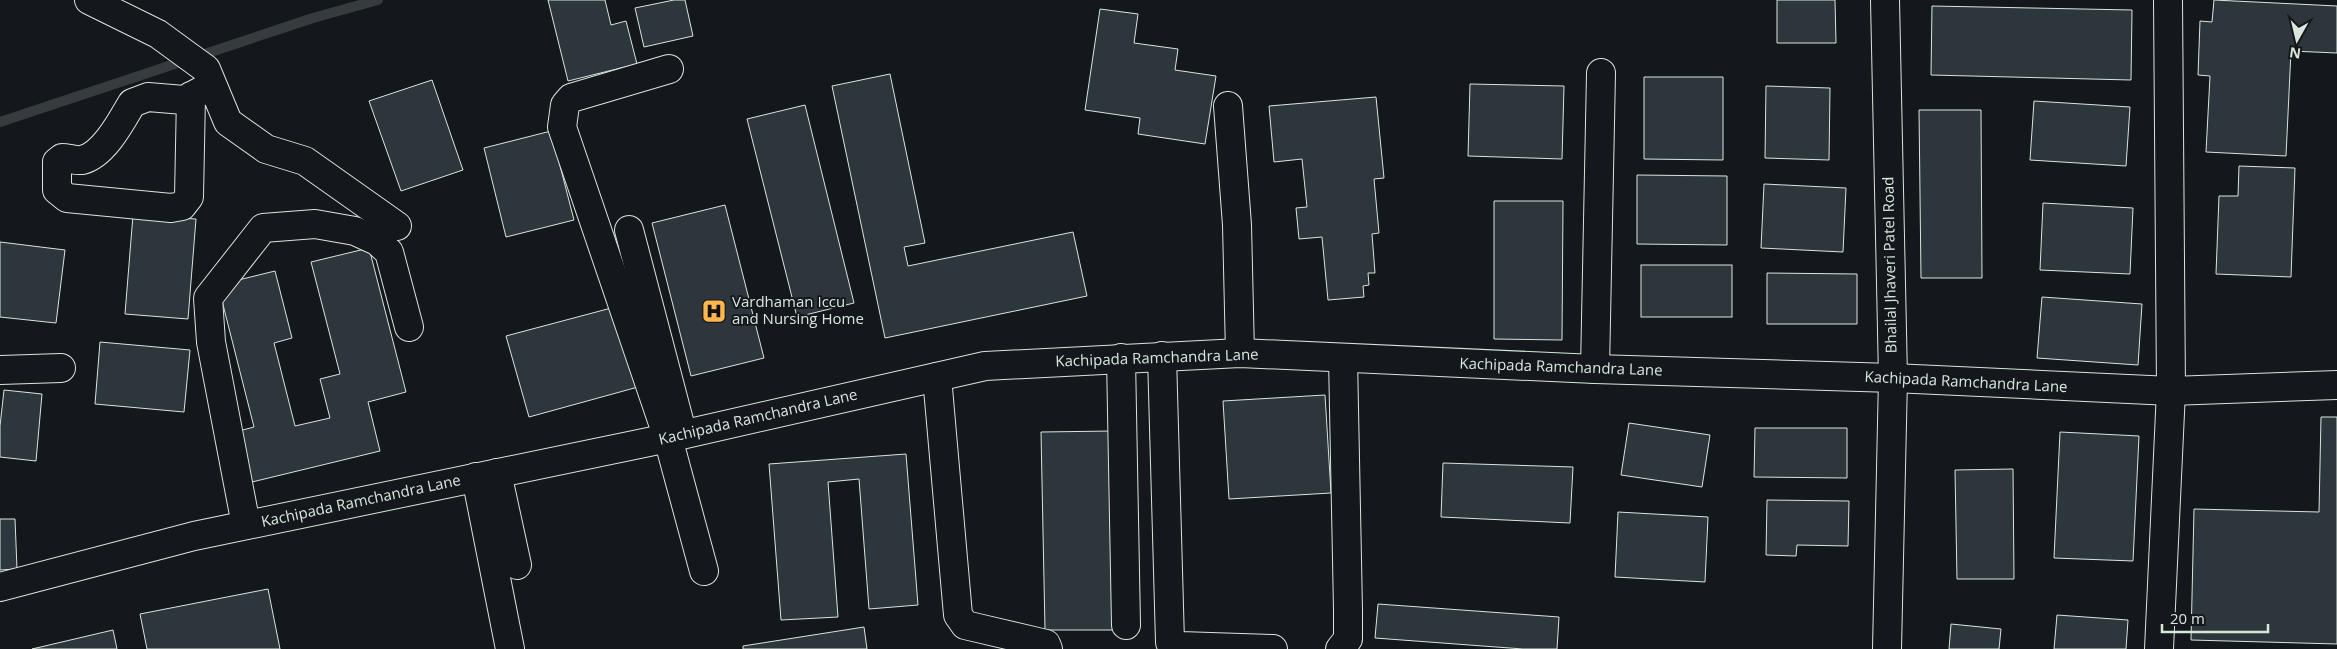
<svg xmlns="http://www.w3.org/2000/svg" width="2337" height="649" font-family="'Open Sans',sans-serif">
  <style>
    .lines { fill: none; stroke-linecap: round; stroke-linejoin: round }
    .stream { stroke: #363b3e; stroke-width: 10 }
    .building { fill: #2c363c; stroke: #d8e6dc }
    .street-casing { stroke: #d8e6dc; stroke-width: 30 }
    .secondary-casing { stroke: #d8e6dc; stroke-width: 30 }
    .street { stroke: #14181c; stroke-width: 28 }
    .secondary { stroke: #14181c; stroke-width: 28 }
    .labels { text-anchor: middle; stroke-width: 4; stroke-linejoin: round; paint-order: stroke }
    .street-label { font-size: 15px; fill: #d8e6dc; stroke: #14181c }
    .poi-label { font-size: 15px; fill: #d8e6dc; stroke: #14181c; text-anchor: start }
  </style>
  <rect width="100%" height="100%" fill="#14181c"/>
  <g class="lines">
    <!-- stream -->
    <polyline class="stream" points="0,122 313,18 378,0"/>
  </g>
  <!-- building -->
  <g class="building">
    <polygon points="548,0 605,0 611,25 626,21 637,64 568,81"/>
    <polygon points="674,0 685,0 693,36 644,47 635,8"/>
    <polygon points="1777,0 1835,0 1836,43 1777,43"/>
    <polygon points="2214,0 2337,6 2337,53 2291,51 2286,156 2206,152 2210,76 2198,75 2200,21 2212,22"/>
    <polygon points="1932,6 2132,10 2131,80 1931,75"/>
    <polygon points="1100,9 1138,14 1134,43 1178,49 1175,70 1216,76 1205,144 1138,134 1140,118 1085,110"/>
    <polygon points="890,74 925,243 904,247 908,266 1073,232 1087,296 885,338 832,86"/>
    <polygon points="1644,77 1723,77 1723,160 1644,159"/>
    <polygon points="432,80 463,170 401,191 369,101"/>
    <polygon points="1470,84 1564,86 1562,159 1468,156"/>
    <polygon points="1766,86 1830,88 1829,160 1765,158"/>
    <polygon points="1376,97 1384,178 1374,179 1379,233 1372,234 1375,273 1368,273 1369,285 1363,286 1364,297 1328,300 1322,237 1299,239 1296,208 1307,207 1302,159 1274,162 1269,106"/>
    <polygon points="2034,101 2130,107 2126,166 2030,160"/>
    <polygon points="805,105 854,303 797,317 747,119"/>
    <polygon points="1919,110 1981,110 1982,278 1921,278"/>
    <polygon points="551,131 574,220 506,237 484,148"/>
    <polygon points="2239,166 2295,168 2291,277 2216,274 2219,196 2238,196"/>
    <polygon points="1637,175 1727,176 1727,245 1637,244"/>
    <polygon points="1764,184 1846,188 1843,252 1761,248"/>
    <polygon points="1494,201 1563,201 1562,340 1494,339"/>
    <polygon points="2043,203 2133,208 2130,274 2040,270"/>
    <polygon points="725,205 764,358 691,376 652,223"/>
    <polygon points="133,215 196,219 188,319 125,314"/>
    <polygon points="0,242 65,250 56,323 0,317"/>
    <polygon points="369,248 406,392 368,402 380,451 252,482 239,431 254,427 218,285 275,271 292,338 274,343 295,426 330,418 320,379 340,374 311,262"/>
    <rect x="1641" y="265" width="91" height="52"/>
    <polygon points="1767,273 1857,274 1857,324 1767,324"/>
    <polygon points="2042,297 2142,304 2138,365 2037,358"/>
    <polygon points="615,307 638,387 529,417 506,336"/>
    <polygon points="100,342 190,350 184,412 95,404"/>
    <polygon points="4,390 42,394 36,461 0,457 0,426"/>
    <polygon points="1325,395 1331,493 1229,499 1223,401"/>
    <polygon points="2321,417 2337,417 2337,644 2191,640 2194,509 2319,512"/>
    <polygon points="1629,423 1710,435 1702,487 1621,475"/>
    <polygon points="1755,428 1847,428 1847,478 1754,477"/>
    <polygon points="1112,431 1116,630 1045,630 1041,432"/>
    <polygon points="2060,432 2139,436 2133,561 2054,558"/>
    <polygon points="906,454 918,605 869,609 859,479 828,482 838,617 781,620 769,464"/>
    <polygon points="1443,463 1573,467 1570,523 1441,517"/>
    <polygon points="2013,469 2014,579 1957,579 1955,470"/>
    <polygon points="1767,500 1849,501 1848,546 1797,545 1796,556 1766,555"/>
    <polygon points="1618,512 1708,517 1705,582 1615,577"/>
    <polygon points="0,519 15,519 17,569 0,570"/>
    <polygon points="268,589 280,649 147,649 140,614"/>
    <polygon points="1378,604 1559,617 1557,649 1523,649 1375,638"/>
    <polygon points="2057,615 2128,620 2126,649 2054,649"/>
    <polygon points="1951,624 2001,629 1999,649 1949,649"/>
    <polygon points="864,627 867,649 743,649 743,646"/>
    <polygon points="113,630 117,649 32,649"/>
  </g>
  <g class="lines">
    <!-- street casing -->
    <g class="street-casing">
      <g id="street">
        <polyline points="89,0 158,34 206,69 228,122 266,149 305,161 397,226"/>
        <polyline points="669,69 571,98 565,105 562,127 668,438 704,571"/>
        <path d="M 191,96 L 189,197 L 182,206 L 171,208 L 67,198 L 57,190 L 57,162 L 62,158 C 68,158 77,161 82,160 C 104,155 122,120 132,103 L 148,97 L 184,100 L 199,92 L 213,88"/>
        <polyline points="1228,106 1237,225 1240,353"/>
        <polyline points="629,230 681,428"/>
        <polyline points="1162,356 1170,642 1180,646 1273,649"/>
        <polyline points="1121,358 1126,625"/>
        <polyline points="1595,369 1601,73"/>
        <polyline points="0,370 61,368"/>
        <polyline points="937,377 958,615 965,625 1046,644 1048,649"/>
        <polyline points="497,473 517,565"/>
        <polyline points="476,477 510,649"/>
        <polyline points="246,525 211,342 208,298 263,228 315,224 355,231 377,241 389,252 409,327"/>
        <polyline points="1340,649 1348,639 1348,610 1343,358"/>
        <polyline points="2159,649 2171,391 2168,0"/>
      </g>
    </g>
    <!-- secondary casing -->
    <g class="secondary-casing">
      <g id="secondary">
        <polyline points="1885,0 1893,378 1887,649"/>
        <polyline points="0,587 194,536 668,438 985,366 1240,353 1595,369 1893,378 2171,391 2337,385"/>
      </g>
    </g>
    <!-- street -->
    <use href="#street" class="street"/>
    <!-- secondary -->
    <use href="#secondary" class="secondary"/>
  </g>
  <!-- icons -->
  <defs>
    <g id="hospital-square" transform="scale(1.25)"><rect x="-9" y="-9" width="18" height="18" rx="4" fill="#ffb74d" stroke="#14181c"/><path d="M-5-5h3v3.5h4V-5h3V5h-3V1.5h-4V5h-3Z" fill="#111"/></g>
  </defs>
  <g fill-rule="evenodd">
    <use href="#hospital-square" x="714" y="311"/>
  </g>
  <g class="labels">
    <!-- street labels -->
    <g class="street-label">
      <text transform="translate(1890 265) rotate(-91)" y="5">Bhailal Jhaveri Patel Road</text>
      <text transform="translate(1157 358) rotate(-2)" y="5">Kachipada Ramchandra Lane</text>
      <text transform="translate(1561 367) rotate(2)" y="5">Kachipada Ramchandra Lane</text>
      <text transform="translate(1966 382) rotate(3)" y="5">Kachipada Ramchandra Lane</text>
      <text transform="translate(758 417) rotate(-13)" y="5">Kachipada Ramchandra Lane</text>
      <text transform="translate(361 501) rotate(-12)" y="5">Kachipada Ramchandra Lane</text>
    </g>
    <!-- poi labels -->
    <g class="poi-label">
      <text x="732" y="307">Vardhaman Iccu<tspan x="732" dy="17">and Nursing Home</tspan></text>
    </g>
  </g>
  <!-- north arrow -->
  <g transform="translate(2297 40) rotate(188)" stroke="#14181c" stroke-width="4" paint-order="stroke">
  <path d="M0-4L9 19L0 12L-9 19Z" fill="#d8e6dc"/>
  <text y="-8" font-size="14" font-weight="bold" text-anchor="middle" fill="#d8e6dc">N</text>
  </g>
  <!-- scale -->
  <path d="M2162 624v8h106v-8" fill="none" stroke="#d8e6dc" stroke-width="2.5"/>
  <text x="2170" y="624" font-size="15" fill="#d8e6dc" stroke="#14181c" stroke-width="4" paint-order="stroke">20 m</text>
</svg>
